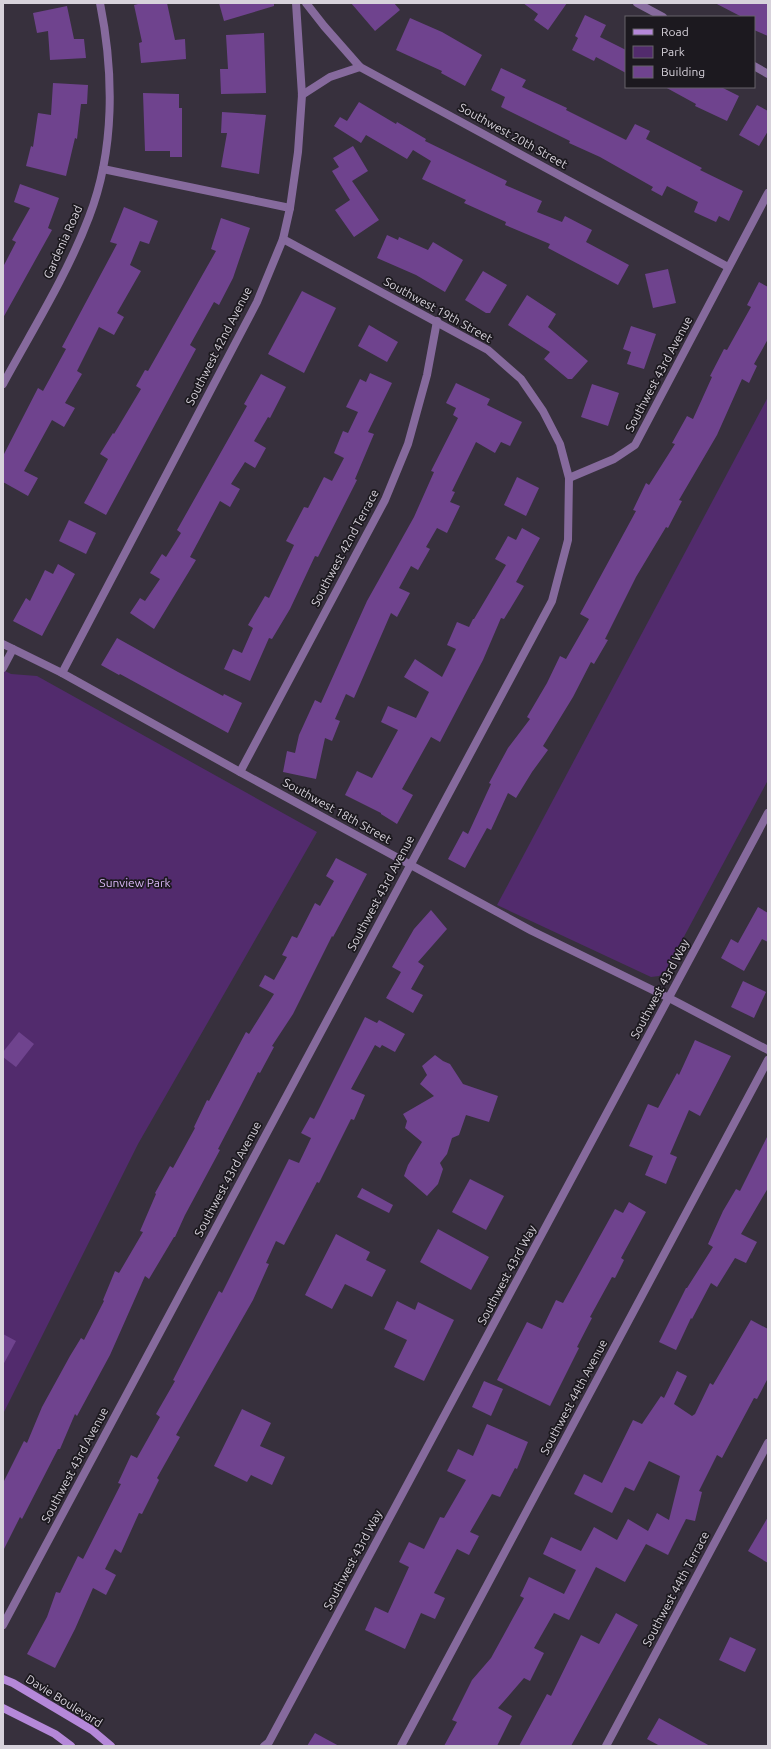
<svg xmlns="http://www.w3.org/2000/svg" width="771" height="1749" font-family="Ubuntu,sans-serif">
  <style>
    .green { fill: #522b6d }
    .building { fill: #6f438e }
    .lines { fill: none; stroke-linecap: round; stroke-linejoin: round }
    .minor { stroke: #866a9d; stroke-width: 8 }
    .secondary { stroke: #b588d9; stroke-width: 8 }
    .labels { text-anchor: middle; stroke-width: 3.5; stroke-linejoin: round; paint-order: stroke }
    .street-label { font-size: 12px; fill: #d7d2db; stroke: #1c191f }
    .park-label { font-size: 12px; fill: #d8b6f4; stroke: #1c191f }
  </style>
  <rect width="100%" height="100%" fill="#37303d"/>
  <!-- green -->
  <g class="green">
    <polygon points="768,397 768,780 665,972 659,976 651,977 497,905"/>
    <polygon points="3,670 11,674 37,676 317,832 138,1144 3,1414"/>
  </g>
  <!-- building -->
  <g class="building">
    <polygon points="142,3 167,3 175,40 185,39 186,59 141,63 139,43 142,42 134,5"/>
    <polygon points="219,3 274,3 274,6 224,21"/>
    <polygon points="351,3 394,3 400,10 375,31"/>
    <polygon points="523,3 567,3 548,30 534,20 538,14"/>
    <polygon points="715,3 768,3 768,36 754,30 754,17 742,17"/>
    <polygon points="67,6 74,39 84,39 86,58 50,60 48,31 37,33 33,13"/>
    <polygon points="585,15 606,25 600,37 626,50 626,73 596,57 594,61 572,50 578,38 575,36"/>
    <polygon points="410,18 442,32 482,55 465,86 441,73 442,71 396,50"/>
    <polygon points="264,33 266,93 221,94 220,69 228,69 226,35"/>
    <polygon points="501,68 526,80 522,87 567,108 566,110 626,140 635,124 650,131 646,139 702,168 700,170 743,191 729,221 719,216 716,222 694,212 698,202 667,186 662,196 651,190 653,187 600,157 569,143 570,141 501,107 505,97 491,90"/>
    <polygon points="53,83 88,85 87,104 81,104 77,139 75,138 66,176 26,166 31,146 33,147 38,113 51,115"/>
    <polygon points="665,87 721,87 739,96 727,121 695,106 696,104"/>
    <polygon points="143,93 179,94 179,108 182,108 182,157 170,157 170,151 145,151"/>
    <polygon points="359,102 396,124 397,122 426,139 425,141 507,181 505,185 542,201 537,212 562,222 565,216 592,230 586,242 629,265 618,285 548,248 550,244 505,225 506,222 464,203 466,200 422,179 431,161 413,150 407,159 366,135 361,143 334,126 340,117 347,121"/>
    <polygon points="757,105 768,111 768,131 759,146 739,135"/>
    <polygon points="222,112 266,115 259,174 221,167 227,133 221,133"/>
    <polygon points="353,146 368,171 352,181 379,220 354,237 335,210 350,200 332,171 339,167 333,158"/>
    <polygon points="20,184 59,198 48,228 52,230 3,318 3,267 16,242 12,240 30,208 14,202"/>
    <polygon points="124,207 158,221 149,244 140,241 130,265 141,271 117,313 124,317 114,335 99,327 77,371 82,374 65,403 75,408 64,427 52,420 24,471 38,478 28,496 3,482 3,456 38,388 43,391 66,349 62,347 117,244 110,242"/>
    <polygon points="221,218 250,228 233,278 219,305 214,302 190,345 196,349 106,515 84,503 108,459 100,454 113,433 114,434 141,389 136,386 145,370 148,371 216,251 211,249"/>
    <polygon points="387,235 398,240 399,237 428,250 433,242 463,260 445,292 416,275 377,258"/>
    <polygon points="668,269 676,303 653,308 645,274"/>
    <polygon points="483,271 507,285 490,313 486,313 465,300"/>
    <polygon points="759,282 768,287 768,339 754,364 757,366 749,383 742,379 717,435 679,500 682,501 668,528 666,527 636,577 605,639 608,640 594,664 591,662 573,697 543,746 548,750 532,772 516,798 508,793 491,830 487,828 465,868 448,859 463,831 468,834 491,784 489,783 508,748 530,719 527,717 547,683 560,656 566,659 589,619 580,614 636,511 633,510 646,483 649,485 675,444 672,443 687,416 693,419 712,377 710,376 724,349 727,350 751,307 747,305"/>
    <polygon points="302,291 336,308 304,373 268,354"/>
    <polygon points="527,295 556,314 548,327 588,361 572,379 568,379 544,359 550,352 508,325"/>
    <polygon points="369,325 398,342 387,362 358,346"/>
    <polygon points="631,326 656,334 644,369 627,364 631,352 623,349"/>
    <polygon points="370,373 392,383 368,432 374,434 355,479 357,480 318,557 315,556 290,609 272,639 269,638 250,681 224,669 233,649 242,653 253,628 248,625 265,596 269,598 294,545 286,541 304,507 308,508 324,477 332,481 344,458 334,453 343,431 348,433 358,412 346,407 360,379 366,382"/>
    <polygon points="261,374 286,387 270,418 268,417 254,441 266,448 255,468 245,462 231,484 240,489 230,507 220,501 190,557 196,560 154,629 130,613 140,598 145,601 160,579 150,573 162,554 166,557 181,533 177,530 247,406 244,404"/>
    <polygon points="456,383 490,399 487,405 522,422 510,446 501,442 495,453 476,442 452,491 455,492 450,502 460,506 447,533 437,528 426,547 430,549 418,570 411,566 399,588 410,593 397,617 391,613 354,698 346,694 335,719 340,721 332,741 325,738 316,779 283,772 287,751 295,753 299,735 315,700 321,703 367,601 414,517 434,472 431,471 458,418 453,415 456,408 446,403"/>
    <polygon points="592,384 619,393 608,426 581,417"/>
    <polygon points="517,477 539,488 526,516 504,505"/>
    <polygon points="69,520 96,533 86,554 59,541"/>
    <polygon points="522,528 540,538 516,582 524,586 504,619 501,618 483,660 440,742 431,737 402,789 413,795 397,824 381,814 381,813 345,795 357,771 372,778 398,730 381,722 388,706 416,718 429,692 404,677 415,659 442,677 456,649 447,645 457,622 469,627 473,619 474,619 506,565 495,559 508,536 516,540"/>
    <polygon points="58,564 75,574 42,636 13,621 26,598 30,601 45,570 53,574"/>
    <polygon points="117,638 178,672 223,696 224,694 242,703 228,733 120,674 119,675 101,665"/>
    <polygon points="336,858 367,874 333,937 332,936 293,1014 272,1046 274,1047 260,1073 258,1072 240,1107 218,1149 220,1150 185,1215 175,1237 174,1237 149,1279 145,1276 110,1355 77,1416 75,1414 60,1449 58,1449 22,1519 20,1517 3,1551 3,1483 24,1441 27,1443 42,1407 70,1356 81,1338 84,1340 104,1301 103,1300 115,1271 119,1273 143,1232 140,1231 156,1194 155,1193 170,1166 173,1168 195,1128 194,1127 207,1100 209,1101 246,1032 249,1034 274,994 259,986 265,975 274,980 287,957 282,955 292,936 297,938 315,903 320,906 334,881 326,876"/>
    <polygon points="758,907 768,913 768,942 762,939 744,971 721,958 731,939 738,943"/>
    <polygon points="431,910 447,929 418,962 424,966 411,989 423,995 413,1013 386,998 401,972 392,967 414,929"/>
    <polygon points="743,981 766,992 754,1018 731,1007"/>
    <polygon points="365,1017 377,1023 379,1020 405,1034 395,1052 382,1045 380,1048 375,1045 351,1089 365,1095 354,1120 351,1119 319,1183 317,1182 284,1245 276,1241 266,1263 269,1264 253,1300 176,1435 180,1437 157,1478 159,1480 142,1514 139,1513 121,1553 115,1549 105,1569 116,1575 106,1595 93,1588 75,1629 55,1668 27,1654 47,1617 56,1592 60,1593 78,1556 83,1559 121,1484 118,1483 131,1455 137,1458 160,1417 156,1414 175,1381 173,1380 219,1291 222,1293 289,1159 299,1163 311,1138 301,1133 310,1117 314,1119"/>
    <polygon points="19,1032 34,1044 16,1067 3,1057 3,1052"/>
    <polygon points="695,1040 731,1056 700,1116 689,1110 670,1154 677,1157 666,1184 645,1175 653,1156 629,1146 648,1104 658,1108 677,1073 679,1075"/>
    <polygon points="435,1055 443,1061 450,1064 463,1084 498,1096 489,1122 466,1115 459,1135 452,1138 447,1154 440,1163 443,1169 438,1184 427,1196 404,1176 408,1165 422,1142 405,1128 407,1121 403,1114 434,1096 420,1084 427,1075 422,1066"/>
    <polygon points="768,1135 768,1188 741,1234 757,1242 746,1263 735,1258 717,1287 711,1283 692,1319 691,1318 676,1350 659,1342 686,1288 687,1288 713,1247 708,1244 723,1211 736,1189 740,1191"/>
    <polygon points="470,1179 504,1196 486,1230 452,1212"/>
    <polygon points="362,1188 393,1205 389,1213 357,1197"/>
    <polygon points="629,1202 646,1212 621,1258 624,1260 615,1278 612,1277 590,1317 592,1318 577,1347 579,1348 550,1406 497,1380 527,1322 542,1329 556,1300 563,1303 615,1209 623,1213"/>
    <polygon points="438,1229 489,1257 471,1290 420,1262"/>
    <polygon points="336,1234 370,1252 366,1260 386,1270 372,1297 345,1284 332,1309 305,1295"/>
    <polygon points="397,1301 415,1310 418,1302 454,1320 424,1381 394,1367 407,1340 384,1329"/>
    <polygon points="751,1320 768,1329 768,1378 757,1399 754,1398 722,1458 717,1455 699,1491 702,1492 695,1521 686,1519 668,1555 646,1544 625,1582 596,1567 569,1620 554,1613 534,1648 544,1653 530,1681 524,1678 498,1708 512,1716 497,1746 444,1746 457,1722 452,1720 472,1680 491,1658 524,1598 520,1596 529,1577 564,1594 576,1570 543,1554 551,1537 581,1551 594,1527 617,1540 628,1519 648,1531 657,1513 669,1520 680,1476 649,1461 634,1491 625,1487 612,1513 574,1494 584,1474 602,1483 633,1420 642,1424 661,1396 664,1398 677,1371 687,1376 674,1404 692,1416 695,1414 710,1383 713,1385"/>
    <polygon points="3,1334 16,1341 3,1365"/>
    <polygon points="484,1381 503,1389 491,1416 472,1407"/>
    <polygon points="242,1409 271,1423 260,1446 285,1457 272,1485 251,1475 247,1482 214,1466"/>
    <polygon points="487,1424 528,1442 517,1469 515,1468 500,1497 492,1494 470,1532 479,1536 469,1555 457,1549 434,1593 445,1598 435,1619 421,1613 405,1649 365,1630 375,1607 388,1613 409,1567 399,1562 409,1542 424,1549 440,1517 444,1518 466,1480 447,1471 458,1449 473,1456"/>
    <polygon points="768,1517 768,1563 748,1551"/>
    <polygon points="616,1613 638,1625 571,1746 519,1746 547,1694 551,1696 581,1635 599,1644"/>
    <polygon points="730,1637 756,1649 745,1672 719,1660"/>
    <polygon points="659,1718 710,1746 660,1746 647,1739"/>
    <polygon points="315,1733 339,1746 307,1746"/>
  </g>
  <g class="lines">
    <!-- minor -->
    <g class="minor">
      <polyline points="306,3 324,26 360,67 728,267"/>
      <polyline points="637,3 663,17"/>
      <polyline points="754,66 768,74"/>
      <polyline points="302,95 330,77 360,67"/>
      <polyline points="103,169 290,208"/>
      <polyline points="283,239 488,350 521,379 543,411 560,444 569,478"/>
      <path d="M 3,384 C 33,329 67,275 89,217 C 115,150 114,73 100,3"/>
      <polyline points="3,644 62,673 240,772 532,931 669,998 768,1050"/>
      <polyline points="3,668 13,649"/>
      <polyline points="62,673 257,302 283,239 290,208 298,152 302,95 296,3"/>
      <polyline points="240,772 385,500 408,444 427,375 437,321"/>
      <polyline points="3,1625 552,601 568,540 569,478 614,459 635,445 768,193"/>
      <polyline points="264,1746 269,1742 768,813"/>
      <polyline points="401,1746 768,1060"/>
      <polyline points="606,1746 768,1443"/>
    </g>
    <!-- secondary -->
    <g class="secondary">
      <polyline points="3,1679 13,1683 92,1730 111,1746"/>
      <polyline points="3,1708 55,1734 71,1746"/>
    </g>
  </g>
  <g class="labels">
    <!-- street labels -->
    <g class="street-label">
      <text transform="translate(513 136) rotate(29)" y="4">Southwest 20th Street</text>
      <text transform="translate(63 242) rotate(-66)" y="4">Gardenia Road</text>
      <text transform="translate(438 310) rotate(29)" y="4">Southwest 19th Street</text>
      <text transform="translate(219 346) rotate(-63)" y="4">Southwest 42nd Avenue</text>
      <text transform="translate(659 374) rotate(-62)" y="4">Southwest 43rd Avenue</text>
      <text transform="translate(345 548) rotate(-62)" y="4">Southwest 42nd Terrace</text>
      <text transform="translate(337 811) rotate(29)" y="4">Southwest 18th Street</text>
      <text transform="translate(381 893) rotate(-62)" y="4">Southwest 43rd Avenue</text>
      <text transform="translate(660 989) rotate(-62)" y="4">Southwest 43rd Way</text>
      <text transform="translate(228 1179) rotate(-62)" y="4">Southwest 43rd Avenue</text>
      <text transform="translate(507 1275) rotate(-62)" y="4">Southwest 43rd Way</text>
      <text transform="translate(574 1397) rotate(-62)" y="4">Southwest 44th Avenue</text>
      <text transform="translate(75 1465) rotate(-62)" y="4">Southwest 43rd Avenue</text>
      <text transform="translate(353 1560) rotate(-62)" y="4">Southwest 43rd Way</text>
      <text transform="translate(676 1589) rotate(-62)" y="4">Southwest 44th Terrace</text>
      <text transform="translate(64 1701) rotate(32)" y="4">Davie Boulevard</text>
    </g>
    <!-- park labels -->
    <g class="park-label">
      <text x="135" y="887">Sunview Park</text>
    </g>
  </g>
  <!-- border -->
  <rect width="771" height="1749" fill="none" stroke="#d7d2db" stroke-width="8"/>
  <!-- legend -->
  <rect x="625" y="16" width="130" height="72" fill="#1c191f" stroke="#67636a"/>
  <rect x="633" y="29" width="20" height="6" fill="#b588d9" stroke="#67636a"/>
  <text x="661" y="36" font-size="12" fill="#d7d2db">Road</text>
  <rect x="633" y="46" width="20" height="12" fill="#522b6d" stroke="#67636a"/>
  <text x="661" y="56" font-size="12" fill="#d7d2db">Park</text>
  <rect x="633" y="66" width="20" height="12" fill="#6f438e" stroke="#67636a"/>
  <text x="661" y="76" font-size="12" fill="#d7d2db">Building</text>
</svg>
